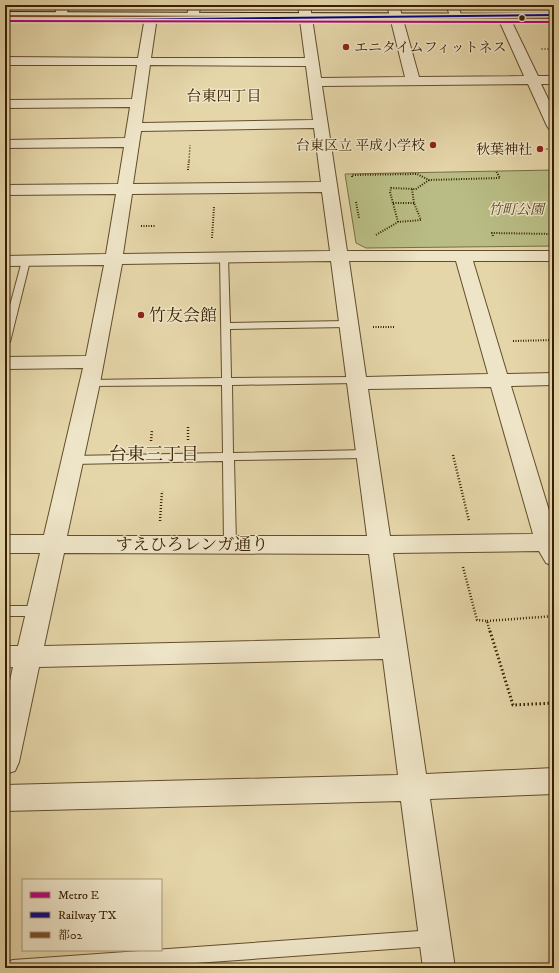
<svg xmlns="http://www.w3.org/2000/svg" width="559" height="973" font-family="'IM FELL DW Pica','Noto Serif JP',serif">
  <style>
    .green { fill: #b9bd85; stroke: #786f44 }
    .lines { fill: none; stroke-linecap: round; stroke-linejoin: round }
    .lane-casing { stroke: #634e2c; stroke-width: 2 }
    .street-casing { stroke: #634e2c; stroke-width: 2 }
    .secondary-casing { stroke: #382103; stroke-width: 2 }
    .path-far3 { stroke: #382103; stroke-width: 1.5; stroke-dasharray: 0.5 1; stroke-linecap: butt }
    .path-far2 { stroke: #382103; stroke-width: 2; stroke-dasharray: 1 1.5; stroke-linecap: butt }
    .path-far1 { stroke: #382103; stroke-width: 2.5; stroke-dasharray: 1 2; stroke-linecap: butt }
    .path { stroke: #382103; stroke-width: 3; stroke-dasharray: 1.5 2.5; stroke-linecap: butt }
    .lane { fill: #eee4c7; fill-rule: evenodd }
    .street { fill: #eee4c7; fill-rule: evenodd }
    .secondary { fill: #eee4c7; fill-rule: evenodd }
    .bus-1-casing { stroke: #eee4c7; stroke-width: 3 }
    .bus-1 { fill: #7a4b2a; fill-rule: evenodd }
    .rail-1-casing { stroke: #eee4c7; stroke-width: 3 }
    .rail-1 { fill: #000084; fill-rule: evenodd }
    .metro-1-casing { stroke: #eee4c7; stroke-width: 3 }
    .metro-1 { fill: #b6007a; fill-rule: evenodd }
    .bus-dot { fill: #382103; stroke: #eee4c7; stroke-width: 1.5 }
    .poi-dot { fill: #8f2418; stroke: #eee4c7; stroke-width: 1.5 }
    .labels { text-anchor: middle; stroke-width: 3; stroke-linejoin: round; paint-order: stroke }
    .far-poi-label { font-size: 14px; fill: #382103; stroke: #eee4c7; text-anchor: end }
    .far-park-label { font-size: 14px; font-style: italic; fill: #584824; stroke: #eee4c7 }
    .far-neighbourhood-label { font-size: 15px; fill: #382103; stroke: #eee4c7 }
    .poi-label { font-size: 17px; fill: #382103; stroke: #eee4c7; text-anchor: start }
    .street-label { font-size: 17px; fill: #382103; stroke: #eee4c7 }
    .neighbourhood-label { font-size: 18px; fill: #382103; stroke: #eee4c7 }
  </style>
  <rect width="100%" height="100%" fill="#e5d6a9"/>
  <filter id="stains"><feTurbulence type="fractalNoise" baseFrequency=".005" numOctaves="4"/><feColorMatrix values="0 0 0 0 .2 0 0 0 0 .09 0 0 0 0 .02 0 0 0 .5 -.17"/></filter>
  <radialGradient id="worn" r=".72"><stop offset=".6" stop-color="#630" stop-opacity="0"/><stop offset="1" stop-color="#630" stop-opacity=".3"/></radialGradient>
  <!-- green -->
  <polygon class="green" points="554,170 554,246 366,248 356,243 345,174"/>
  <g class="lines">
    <!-- lane casing -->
    <g class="lane-casing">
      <g id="lane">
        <polygon points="224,255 228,258 230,323 348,321 353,324 348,327 230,329 231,378 356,377 361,380 356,383 232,385 233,453 367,450 371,451 372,454 371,457 367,458 234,460 236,544 234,547 230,548 226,547 224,544 223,461 73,464 69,463 68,460 69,457 73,456 223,453 222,385 90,386 85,383 90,380 222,378 220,258"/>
        <polygon points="26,258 30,261 10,342 5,345 5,324 22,261"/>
        <polygon points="5,606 39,606 43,608 45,611 43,614 39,616 5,616"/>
        <polygon points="434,930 440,932 442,938 440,944 434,946 125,968 5,968 7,962 13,960"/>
      </g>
    </g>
    <!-- street casing -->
    <g class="street-casing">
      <g id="street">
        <polygon points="58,5 70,5 64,20 56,20 54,17"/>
        <polygon points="189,5 201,5 197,20 189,20 187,17"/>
        <path d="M 298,5 L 310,5 L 321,78 L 405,77 L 387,5 L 399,5 L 419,77 L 524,76 L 498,18 L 500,15 L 508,15 L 510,18 L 538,76 L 554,76 L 554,84 L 541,84 L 554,111 L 554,130 L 549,129 L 547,126 L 528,84 L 322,86 L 347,251 L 554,251 L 554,261 L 473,261 L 507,374 L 554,373 L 554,385 L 511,386 L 554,527 L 554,566 L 546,563 L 539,551 L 393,553 L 426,774 L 554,768 L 554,794 L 430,799 L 455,968 L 423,968 L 401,801 L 5,811 L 5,785 L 398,775 L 383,659 L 39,667 L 19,762 L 15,771 L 5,774 L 5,703 L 13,667 L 5,668 L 5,646 L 18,646 L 40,553 L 5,553 L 5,535 L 44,535 L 83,368 L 5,369 L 5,357 L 86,356 L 104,265 L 5,266 L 5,256 L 106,254 L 116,194 L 5,195 L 5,185 L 118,184 L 124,147 L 5,148 L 5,140 L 125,138 L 130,107 L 5,108 L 5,100 L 132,99 L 137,65 L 5,65 L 5,57 L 138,58 L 145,17 L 147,14 L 155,14 L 157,17 L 151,58 L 305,58 ZM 150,65 L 306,66 L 313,120 L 142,123 ZM 314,128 L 321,182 L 133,184 L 141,131 ZM 322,192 L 330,251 L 123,254 L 132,194 ZM 331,261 L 367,536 L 67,536 L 100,383 L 122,264 ZM 349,261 L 456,261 L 488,374 L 366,377 ZM 491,387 L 533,534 L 390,536 L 368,389 ZM 64,553 L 369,554 L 380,638 L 44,646 Z"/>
        <polygon points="446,5 458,5 462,18 460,21 452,21"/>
      </g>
    </g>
    <!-- secondary casing -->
    <g class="secondary-casing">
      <polygon id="secondary" points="5,12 554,14 554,22 5,20"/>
    </g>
    <!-- path-far3 -->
    <g class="path-far3">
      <polyline points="541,49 554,49"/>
      <polyline points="543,149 554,149"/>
      <polyline points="189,161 190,145"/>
    </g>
    <!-- path-far2 -->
    <g class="path-far2">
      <polyline points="188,170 189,160"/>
      <polyline points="352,177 352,175 417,174 429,180 500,178 496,171"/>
      <polyline points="356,202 359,218"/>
      <polyline points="393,203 414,203"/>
      <polyline points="398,222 390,192 391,188 416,189 429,180"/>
      <polyline points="141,226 155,226"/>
      <polyline points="376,235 398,222 421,220 414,203 412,189"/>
      <polyline points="493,236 492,233 554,234"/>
      <polyline points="212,238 214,207"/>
      <polyline points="373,327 395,327"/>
      <polyline points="513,341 554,340"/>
    </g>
    <!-- path-far1 -->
    <g class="path-far1">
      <polyline points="188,427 188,440"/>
      <polyline points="151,441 152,430"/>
      <polyline points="453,455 469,521"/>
      <polyline points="160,521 162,491"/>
      <polyline points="463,567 477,620 487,621 490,632"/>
      <polyline points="487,621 554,616"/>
    </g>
    <!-- path -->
    <polyline class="path" points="490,631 513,705 554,703"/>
    <!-- lane -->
    <use href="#lane" class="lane"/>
    <!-- street -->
    <use href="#street" class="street"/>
    <!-- secondary -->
    <use href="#secondary" class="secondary"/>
    <!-- bus-1 casing -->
    <g class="bus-1-casing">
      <polygon id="bus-1" points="5,15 554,17 554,19 5,17"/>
    </g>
    <!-- bus-1 -->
    <use href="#bus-1" class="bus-1"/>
    <!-- rail-1 casing -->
    <g class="rail-1-casing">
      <polygon id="rail-1" points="554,14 554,16 5,22 5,20"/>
    </g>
    <!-- rail-1 -->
    <use href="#rail-1" class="rail-1"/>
    <!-- metro-1 casing -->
    <g class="metro-1-casing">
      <polygon id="metro-1" points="5,20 554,21 554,23 5,22"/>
    </g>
    <!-- metro-1 -->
    <use href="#metro-1" class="metro-1"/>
  </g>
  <!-- markers -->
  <circle class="bus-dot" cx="522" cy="18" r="3.5"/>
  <g class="poi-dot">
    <circle cx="346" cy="47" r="4"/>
    <circle cx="433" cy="145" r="4"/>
    <circle cx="540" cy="149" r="4"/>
    <circle cx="141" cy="315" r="4"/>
  </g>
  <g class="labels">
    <!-- far-poi labels -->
    <g class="far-poi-label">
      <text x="354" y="52" text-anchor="start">エニタイムフィットネス</text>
      <text x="425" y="150">台東区立 平成小学校</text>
      <text x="532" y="154">秋葉神社</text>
    </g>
    <!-- far-park labels -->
    <g class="far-park-label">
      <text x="516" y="214">竹町公園</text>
    </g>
    <!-- far-neighbourhood labels -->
    <g class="far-neighbourhood-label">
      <text x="224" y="101">台東四丁目</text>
    </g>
    <!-- poi labels -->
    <g class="poi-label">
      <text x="149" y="321">竹友会館</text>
    </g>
    <!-- street labels -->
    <g class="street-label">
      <text x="192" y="550">すえひろレンガ通り</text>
    </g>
    <!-- neighbourhood labels -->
    <g class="neighbourhood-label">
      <text x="154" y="460">台東三丁目</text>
    </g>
  </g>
  <!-- margin -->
  <rect width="559" height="973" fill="none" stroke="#e5d6a9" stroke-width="20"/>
  <rect x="6" y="6" width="547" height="961" fill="none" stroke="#382103" stroke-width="2"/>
  <rect x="10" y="10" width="539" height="953" fill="none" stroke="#382103"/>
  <!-- legend -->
  <rect x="22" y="879" width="140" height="72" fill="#eee4c7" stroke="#a59679"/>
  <rect x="30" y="892" width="20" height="6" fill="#b6007a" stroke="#a59679"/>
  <text x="58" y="899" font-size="12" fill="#382103">Metro E</text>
  <rect x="30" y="912" width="20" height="6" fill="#000084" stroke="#a59679"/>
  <text x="58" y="919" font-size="12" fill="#382103">Railway TX</text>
  <rect x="30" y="932" width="20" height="6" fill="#7a4b2a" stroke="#a59679"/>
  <text x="58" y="939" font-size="12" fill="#382103">都02</text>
  <rect width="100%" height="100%" filter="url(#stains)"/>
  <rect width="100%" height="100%" fill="url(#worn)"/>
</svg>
